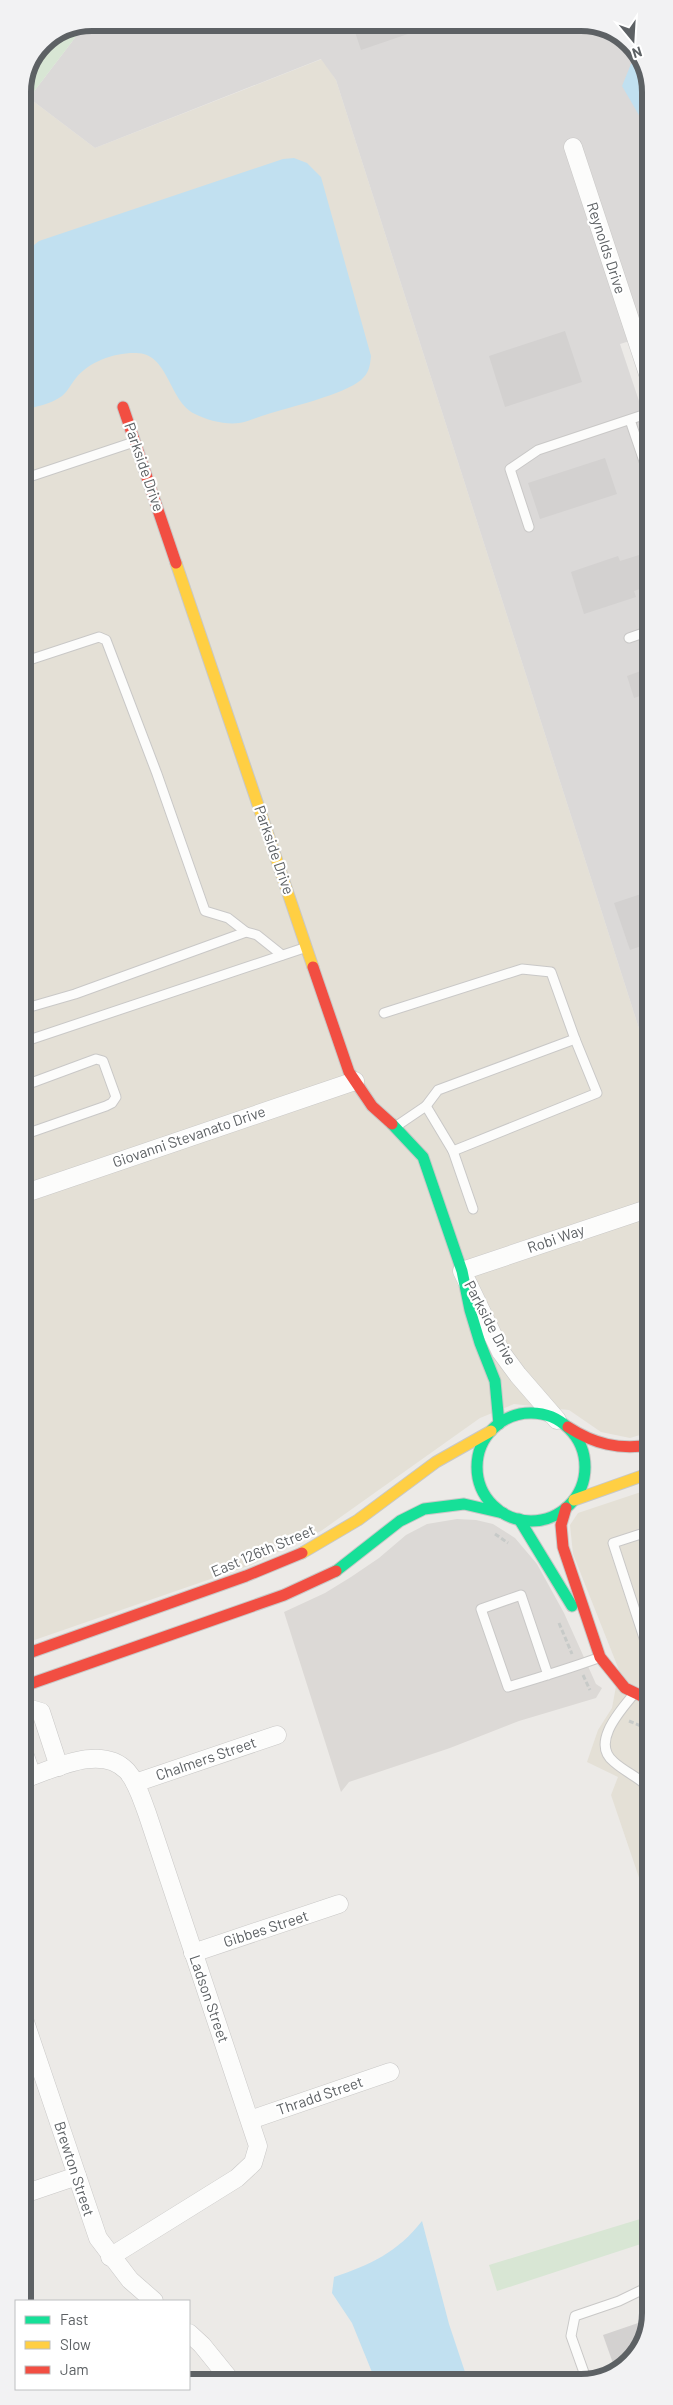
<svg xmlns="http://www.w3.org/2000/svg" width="673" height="2405" font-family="Barlow,sans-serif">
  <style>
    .commercial { fill: #e4e0d6 }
    .industrial { fill: #dbd9d8 }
    .education { fill: #dcd9d6 }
    .green { fill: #d8e6d4 }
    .water { fill: #c1e0f0 }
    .building { fill: #d3d1d0 }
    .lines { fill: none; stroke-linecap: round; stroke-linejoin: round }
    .lane-casing { stroke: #c9c8c7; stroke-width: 11 }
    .street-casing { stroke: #c9c8c7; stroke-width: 19 }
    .fast-casing { stroke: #c8c8c7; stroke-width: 13 }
    .slow-casing { stroke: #c8c8c7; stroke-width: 13 }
    .jam-casing { stroke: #c8c8c7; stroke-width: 13 }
    .path { stroke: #c7cac8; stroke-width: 3; stroke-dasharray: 5 2.5; stroke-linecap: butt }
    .lane { stroke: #fcfcfb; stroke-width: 9 }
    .street { stroke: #fcfcfb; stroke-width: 18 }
    .fast { stroke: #16e098; stroke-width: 11 }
    .slow { stroke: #ffcf43; stroke-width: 11 }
    .jam { stroke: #f24e42; stroke-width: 11 }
    .labels { text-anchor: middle; stroke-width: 4.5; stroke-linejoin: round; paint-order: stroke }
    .street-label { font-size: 15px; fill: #5d6164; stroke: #fff }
    .rim { fill: none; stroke: #5d6164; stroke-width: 6 }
  </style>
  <rect width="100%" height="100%" fill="#eceae7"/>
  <!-- commercial -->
  <g class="commercial">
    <polygon points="322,59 336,80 650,1063 650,1432 630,1438 601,1432 569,1410 514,1404 480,1418 321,1531 251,1565 23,1644 23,104 29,98 95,148"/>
    <polygon points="650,1489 650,1910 611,1795 618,1777 587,1762 598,1730 612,1708 619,1670 573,1554 570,1525 578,1513"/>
  </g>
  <!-- industrial -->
  <polygon class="industrial" points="92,23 590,23 627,40 649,78 649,335 620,344 649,431 650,1063 336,80 321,59 95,148 29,98 84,26"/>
  <!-- education -->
  <polygon class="education" points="457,1519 476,1520 493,1524 515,1538 537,1564 564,1613 596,1684 602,1688 596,1698 519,1721 450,1748 349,1782 341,1792 284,1612 325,1593 351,1577 379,1558 406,1535 427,1524"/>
  <!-- green -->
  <g class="green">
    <polygon points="84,26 29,98 23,104 23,92 43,43"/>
    <polygon points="650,2216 650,2241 497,2291 489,2265"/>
  </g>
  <!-- water -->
  <g class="water">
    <polygon points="640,62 649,78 649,170 646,166 647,129 622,86 631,64"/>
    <path d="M 294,158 L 307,163 L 321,177 L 371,356 C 370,366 369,373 361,380 C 345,394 287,408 265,415 C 257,417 248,422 239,423 C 226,425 206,420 195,414 C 168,401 169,351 134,353 C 113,353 89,362 76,378 C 71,384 68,391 62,396 C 51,404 35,407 23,410 L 23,254 L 39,241 L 283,159 Z"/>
    <path d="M 422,2221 L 449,2324 L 468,2381 L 376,2382 L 352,2323 L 332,2293 L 334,2277 C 370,2265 398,2252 422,2221 Z"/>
  </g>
  <!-- building -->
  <g class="building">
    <polygon points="352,23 440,23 361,50"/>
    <polygon points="565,331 582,382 505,407 489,356"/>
    <polygon points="605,458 617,494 540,519 528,483"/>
    <polygon points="639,555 649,586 634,591 636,597 584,614 571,572 618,556 620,561"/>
    <polygon points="649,668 649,693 634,698 627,676"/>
    <polygon points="650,891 650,943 630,950 614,903"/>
    <polygon points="644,2321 646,2327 636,2355 615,2369 603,2335"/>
  </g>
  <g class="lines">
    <!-- lane casing -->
    <g class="lane-casing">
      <g id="lane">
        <polyline points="630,420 649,476"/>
        <polyline points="23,479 134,442"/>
        <polyline points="529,527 510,469 538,450 649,413"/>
        <polyline points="629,638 649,631"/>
        <polyline points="23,662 99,637 106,640 157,774 205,911 228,918 246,932"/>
        <polyline points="23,1009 75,994 246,932 257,935 282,955"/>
        <polyline points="384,1013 522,969 551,972 575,1039 438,1090 426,1106"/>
        <polyline points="23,1042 304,948"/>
        <polyline points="23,1086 96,1059 103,1061 116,1097 112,1103 106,1106 23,1135"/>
        <polyline points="398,1125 426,1106 453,1151 473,1209"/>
        <polyline points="453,1151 597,1093 575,1039"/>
        <polyline points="650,1531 613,1543 645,1641 650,1639"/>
        <path d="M 548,1675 L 521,1595 L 481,1609 L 508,1687 C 538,1678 568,1669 598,1658"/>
        <path d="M 634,1694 C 621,1710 590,1743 614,1762 C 624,1771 636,1776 646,1785"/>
        <polyline points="587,2381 571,2336 575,2316 619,2301 650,2286"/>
      </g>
    </g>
    <!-- street casing -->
    <g class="street-casing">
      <g id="street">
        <polyline points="573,147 649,377"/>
        <polyline points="23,1194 355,1081"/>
        <polyline points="557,1420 518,1375 501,1352 462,1271 650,1208"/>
        <polyline points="24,1707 41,1712 59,1767"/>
        <polyline points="24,1753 32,1776"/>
        <path d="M 24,1779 C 52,1770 101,1743 127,1771 C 137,1782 142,1800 147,1813 L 258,2146 L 253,2163 L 237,2178 L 110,2257"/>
        <polyline points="135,1783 277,1735"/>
        <polyline points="193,1953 339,1904"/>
        <polyline points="24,2019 98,2238 130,2280 154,2301"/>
        <polyline points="250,2120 390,2072"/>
        <polyline points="24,2194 77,2176"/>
        <polyline points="189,2333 202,2345 232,2382"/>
      </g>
    </g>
    <!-- fast casing -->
    <g class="fast-casing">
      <g id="fast">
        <polyline points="392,1124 423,1157 462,1271 470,1310 480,1343 495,1381 499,1424"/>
        <circle cx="531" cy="1467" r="54"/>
        <polyline points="519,1519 572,1606"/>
        <polyline points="336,1571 400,1521 424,1509 464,1504 503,1513"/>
      </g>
    </g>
    <!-- slow casing -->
    <g class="slow-casing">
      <g id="slow">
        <polyline points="176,563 313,967"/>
        <polyline points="574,1500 650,1473"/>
        <polyline points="302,1553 358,1520 436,1462 491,1431"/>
      </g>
    </g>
    <!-- jam casing -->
    <g class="jam-casing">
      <g id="jam">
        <polyline points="123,407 176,563"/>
        <polyline points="313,967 349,1072 372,1106 392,1124"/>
        <path d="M 568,1427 C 594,1444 619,1450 650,1445"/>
        <polyline points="566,1508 561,1525 563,1547 600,1657 625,1688 650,1700"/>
        <polyline points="23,1655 246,1576 302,1553"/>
        <polyline points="24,1686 284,1595 336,1571"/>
      </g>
    </g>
    <!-- path -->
    <g class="path">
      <polyline points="495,1534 508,1543"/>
      <polyline points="559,1623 572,1654"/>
      <polyline points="583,1675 590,1690"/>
      <polyline points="629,1721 650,1730"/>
    </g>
    <!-- lane -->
    <use href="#lane" class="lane"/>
    <!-- street -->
    <use href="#street" class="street"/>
    <!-- fast -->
    <use href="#fast" class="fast"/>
    <!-- slow -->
    <use href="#slow" class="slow"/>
    <!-- jam -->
    <use href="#jam" class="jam"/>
  </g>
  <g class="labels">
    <!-- street labels -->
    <g class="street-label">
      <text transform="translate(606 248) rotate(72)" y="5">Reynolds Drive</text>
      <text transform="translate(144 467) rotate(71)" y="5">Parkside Drive</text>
      <text transform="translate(274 850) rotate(71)" y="5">Parkside Drive</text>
      <text transform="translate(189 1137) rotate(-19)" y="5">Giovanni Stevanato Drive</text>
      <text transform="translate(556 1239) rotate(-19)" y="5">Robi Way</text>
      <text transform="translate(490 1323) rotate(62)" y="5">Parkside Drive</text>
      <text transform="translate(263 1551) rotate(-23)" y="5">East 126th Street</text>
      <text transform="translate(206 1759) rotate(-19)" y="5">Chalmers Street</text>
      <text transform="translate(266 1929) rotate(-18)" y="5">Gibbes Street</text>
      <text transform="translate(209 1999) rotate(71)" y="5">Ladson Street</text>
      <text transform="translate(320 2096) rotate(-19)" y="5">Thradd Street</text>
      <text transform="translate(74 2169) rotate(72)" y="5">Brewton Street</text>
    </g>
  </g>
  <!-- crop -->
  <path d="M0 0H673V2405H0ZM92 31H581A61 61 0 0 1 642 92V2313A61 61 0 0 1 581 2374H92A61 61 0 0 1 31 2313V92A61 61 0 0 1 92 31Z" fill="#f2f2f3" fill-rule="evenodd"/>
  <path class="rim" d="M92 31H581A61 61 0 0 1 642 92V2313A61 61 0 0 1 581 2374H92A61 61 0 0 1 31 2313V92A61 61 0 0 1 92 31Z"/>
  <!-- legend -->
  <rect x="15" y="2300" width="175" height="90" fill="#ffffff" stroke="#bec0c1"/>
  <rect x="25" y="2316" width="25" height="8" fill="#16e098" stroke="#bec0c1"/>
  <text x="60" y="2325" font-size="15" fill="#5d6164">Fast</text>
  <rect x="25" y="2341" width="25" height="8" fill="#ffcf43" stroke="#bec0c1"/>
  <text x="60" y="2350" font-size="15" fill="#5d6164">Slow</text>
  <rect x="25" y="2366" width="25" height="8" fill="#f24e42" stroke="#bec0c1"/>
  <text x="60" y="2375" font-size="15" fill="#5d6164">Jam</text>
  <!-- north arrow -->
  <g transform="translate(633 40) rotate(162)" stroke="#ffffff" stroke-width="4" paint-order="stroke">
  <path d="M0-4L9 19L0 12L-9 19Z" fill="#5d6164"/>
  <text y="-8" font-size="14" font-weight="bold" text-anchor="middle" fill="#5d6164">N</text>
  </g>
</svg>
